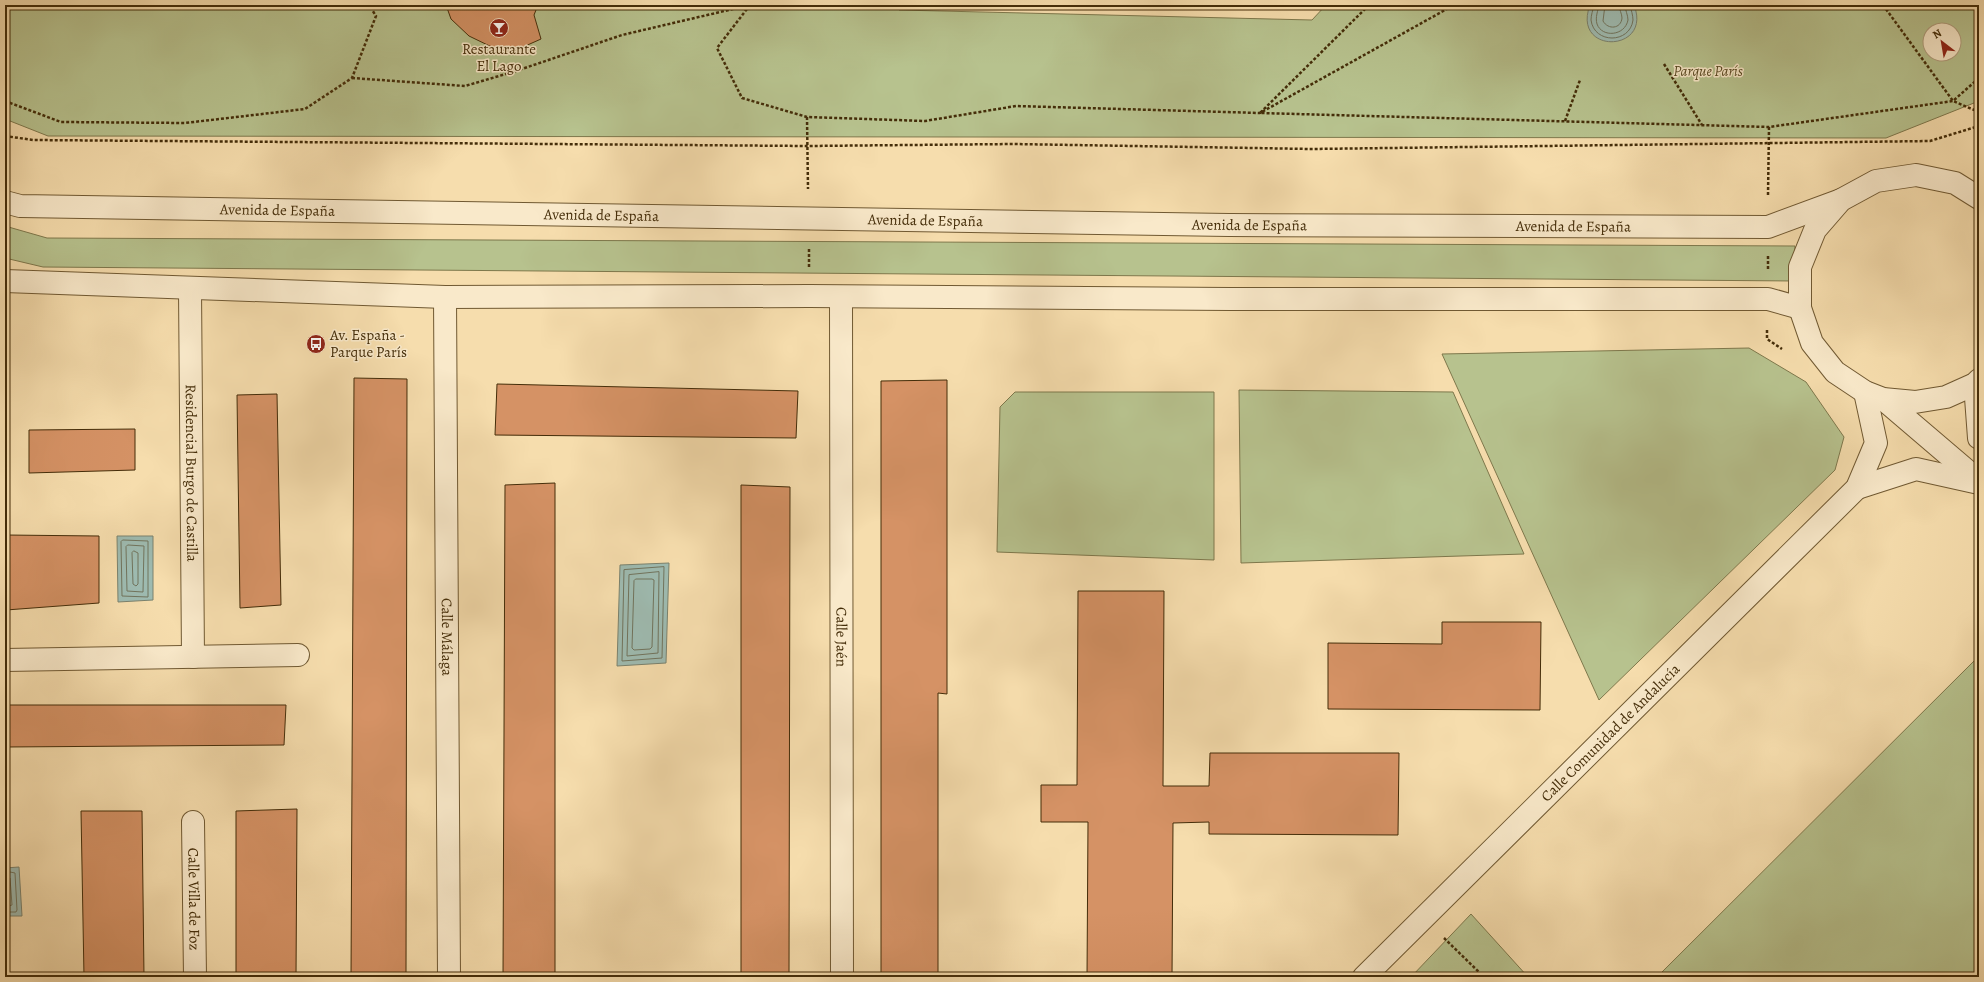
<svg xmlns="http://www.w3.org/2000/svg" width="1984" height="982" font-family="Alegreya,serif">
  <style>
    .green { fill: #b7c28e; stroke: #7e784c; fill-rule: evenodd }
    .water { fill: #9ebbb1; stroke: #7a826e }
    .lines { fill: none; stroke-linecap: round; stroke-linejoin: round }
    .shore { stroke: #71745d; stroke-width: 1 }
    .building { fill: #d59265; stroke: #442d09 }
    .minor-casing { stroke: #705932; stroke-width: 24 }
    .path { stroke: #442d09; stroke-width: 2.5; stroke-dasharray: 3 2; stroke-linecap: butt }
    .minor { stroke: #f9e9ca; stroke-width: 22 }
    .labels { text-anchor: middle; stroke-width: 3; stroke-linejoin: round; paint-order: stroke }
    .poi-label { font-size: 15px; fill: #442d09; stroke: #f9e9ca }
    .park-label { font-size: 15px; font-style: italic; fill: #5b4b24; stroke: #f9e9ca }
    .street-label { font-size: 15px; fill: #442d09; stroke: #f9e9ca }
  </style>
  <rect width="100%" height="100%" fill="#f6ddad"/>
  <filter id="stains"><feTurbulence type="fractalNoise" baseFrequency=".005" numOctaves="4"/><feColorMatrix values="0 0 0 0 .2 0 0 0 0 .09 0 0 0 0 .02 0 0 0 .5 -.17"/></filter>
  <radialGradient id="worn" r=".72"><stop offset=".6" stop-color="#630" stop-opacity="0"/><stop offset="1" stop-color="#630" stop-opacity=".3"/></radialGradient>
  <!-- green -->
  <g class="green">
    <path d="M 5,5 L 899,5 L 899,10 L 1312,20 L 1326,5 L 1979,5 L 1979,101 L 1886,138 L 48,136 L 5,119 ZM 1930,30 L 1954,30 L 1954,54 L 1930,54 Z"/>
    <polygon points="5,226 47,238 1795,246 1793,281 43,267 5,258"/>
    <polygon points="1749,348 1806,382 1844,437 1835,470 1599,700 1442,354"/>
    <polygon points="1239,390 1453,392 1524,554 1241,563"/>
    <polygon points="1015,392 1214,392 1214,560 997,552 1000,407"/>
    <polygon points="1979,656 1979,977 1657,977"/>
    <polygon points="1471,914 1528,977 1411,977"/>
  </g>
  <!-- water -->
  <g class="water">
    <path d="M 1590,5 L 1634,5 C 1653,53 1571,55 1590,5 Z"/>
    <polygon points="117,536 153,536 153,600 118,602"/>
    <polygon points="669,563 666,663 617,666 620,565"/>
    <polygon points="19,867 22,916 5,916 5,868"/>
  </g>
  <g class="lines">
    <!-- shore -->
    <g class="shore">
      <path d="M 1594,5 C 1593,10 1591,15 1591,20 C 1594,44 1630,44 1633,20 C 1633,15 1631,10 1630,5"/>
      <path d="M 1599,5 C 1598,11 1595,17 1597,24 C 1602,38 1625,36 1628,20 C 1628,15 1625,10 1625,5"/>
      <path d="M 1605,5 L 1603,21 C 1608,30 1621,29 1622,18 C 1622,14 1619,9 1619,5"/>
      <polygon points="123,540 148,541 148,597 122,596 121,542"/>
      <polygon points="128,545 144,546 143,592 127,591 126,547"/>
      <polygon points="134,551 138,553 138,584 136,586 133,584 132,553"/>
      <polygon points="664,567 662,658 622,661 624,570"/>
      <polygon points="659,572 658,653 627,656 629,575"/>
      <polygon points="636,579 652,579 654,580 652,647 650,649 634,650 632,648 634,581"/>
      <polyline points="5,871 15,873 17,910 16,912 5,912"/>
      <polyline points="5,877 10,878 12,905 5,907"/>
    </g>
  </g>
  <!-- building -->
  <g class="building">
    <polygon points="446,5 538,5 534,15 541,39 514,51 498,50 469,36 451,19"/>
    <polygon points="354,378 407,379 406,977 351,977"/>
    <polygon points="947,380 947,694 938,693 938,977 881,977 881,381"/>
    <polygon points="497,384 798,391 796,438 495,435"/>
    <polygon points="277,394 281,605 240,608 237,395"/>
    <polygon points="135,429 135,470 29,473 29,430"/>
    <polygon points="555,483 555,977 503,977 505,485"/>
    <polygon points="741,485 790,487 789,977 741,977"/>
    <polygon points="6,535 99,536 99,603 6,610"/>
    <polygon points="1078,591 1164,591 1163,786 1209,786 1210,753 1399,753 1398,835 1209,834 1209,822 1173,823 1172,977 1087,977 1088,822 1041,822 1041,785 1077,785"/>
    <polygon points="1442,622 1541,622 1540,710 1328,709 1328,643 1442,644"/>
    <polygon points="5,705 286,705 284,745 5,747"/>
    <polygon points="297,809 296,977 236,977 236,811"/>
    <polygon points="81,811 142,811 144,977 84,977"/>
  </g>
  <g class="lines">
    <!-- minor casing -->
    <g class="minor-casing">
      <g id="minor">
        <polyline points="1979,198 1955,183 1916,175 1876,181 1841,200 1815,230 1800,267 1800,308 1812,343 1835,372 1865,392 1883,399 1915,402 1946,397 1975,384 1979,380"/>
        <path id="s1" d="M 5,202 L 20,206 L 1229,225 L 1768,227 L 1841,200"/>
        <polyline points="5,281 445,297 809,296 1230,299 1768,299 1800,308"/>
        <path id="s2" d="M 190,289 L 193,657"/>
        <path id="s3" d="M 445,297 L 449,977"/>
        <path id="s4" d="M 841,298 L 842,977"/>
        <polyline points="1975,384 1979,438"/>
        <polyline points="1883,399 1979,481"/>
        <polyline points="1857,488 1916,469 1979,483"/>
        <polyline points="5,660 298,655"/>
        <path id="s5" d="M 193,822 L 195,977"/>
        <path id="s6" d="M 1364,977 L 1857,488 L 1876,443 L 1865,392"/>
      </g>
    </g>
    <!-- path -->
    <g class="path">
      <polyline points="750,5 717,48 742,98 807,117 925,121 1016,106 1260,113 1454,5"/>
      <polyline points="1369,5 1260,113 1769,127 1953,101 1979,78"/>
      <polyline points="1883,5 1953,101 1979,112"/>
      <polyline points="1664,64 1702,125"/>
      <polyline points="352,78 465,86 516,71 622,35 750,5"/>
      <polyline points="5,101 61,122 185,123 305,109 352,78 376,16 369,5"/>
      <polyline points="807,117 808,189"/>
      <polyline points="1565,121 1580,80"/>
      <polyline points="5,136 33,140 808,146 1013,144 1312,149 1930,141 1979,126"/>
      <polyline points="1768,195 1769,127"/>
      <polyline points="1768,256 1768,269"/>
      <polyline points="809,267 809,248"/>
      <polyline points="1767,330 1767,339 1782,349"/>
      <polyline points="1444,938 1484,977"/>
    </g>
    <!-- minor -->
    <use href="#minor" class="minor"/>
  </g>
  <!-- icons -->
  <defs>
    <g id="bar-disc" transform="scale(1)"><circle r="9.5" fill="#8f2418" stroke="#f9e9ca"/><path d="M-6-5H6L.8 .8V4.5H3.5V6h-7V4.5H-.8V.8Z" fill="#fff"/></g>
    <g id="bus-disc" transform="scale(1)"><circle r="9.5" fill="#8f2418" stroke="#f9e9ca"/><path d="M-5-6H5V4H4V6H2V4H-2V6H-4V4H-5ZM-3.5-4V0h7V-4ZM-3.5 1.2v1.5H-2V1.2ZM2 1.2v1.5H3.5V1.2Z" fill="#fff"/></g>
  </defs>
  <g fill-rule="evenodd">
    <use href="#bar-disc" x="499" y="28"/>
    <use href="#bus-disc" x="316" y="344"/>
  </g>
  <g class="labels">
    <!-- poi labels -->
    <g class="poi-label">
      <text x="499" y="54">Restaurante<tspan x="499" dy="17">El Lago</tspan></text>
      <text x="330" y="340" text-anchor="start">Av. España -<tspan x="330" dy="17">Parque París</tspan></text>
    </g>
    <!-- park labels -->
    <g class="park-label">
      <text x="1708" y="76">Parque París</text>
    </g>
    <!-- street labels -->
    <g class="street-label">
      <text dy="5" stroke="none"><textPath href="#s1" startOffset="273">Avenida de España</textPath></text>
      <text dy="5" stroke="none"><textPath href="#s1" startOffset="597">Avenida de España</textPath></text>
      <text dy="5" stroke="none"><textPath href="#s1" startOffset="921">Avenida de España</textPath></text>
      <text dy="5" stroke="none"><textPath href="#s1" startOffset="1245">Avenida de España</textPath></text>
      <text dy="5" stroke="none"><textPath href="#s1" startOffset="1569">Avenida de España</textPath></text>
      <text dy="5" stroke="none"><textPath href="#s2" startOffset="184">Residencial Burgo de Castilla</textPath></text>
      <text dy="5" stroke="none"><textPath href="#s3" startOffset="340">Calle Málaga</textPath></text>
      <text dy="5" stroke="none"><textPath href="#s4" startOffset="339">Calle Jaén</textPath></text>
      <text dy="5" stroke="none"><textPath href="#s6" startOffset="347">Calle Comunidad de Andalucía</textPath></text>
      <text dy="5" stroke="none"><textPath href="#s5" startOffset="77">Calle Villa de Foz</textPath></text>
    </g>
  </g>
  <!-- margin -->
  <rect width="1984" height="982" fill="none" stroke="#f6ddad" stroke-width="20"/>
  <rect x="6" y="6" width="1972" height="970" fill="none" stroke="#442d09" stroke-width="2"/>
  <rect x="10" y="10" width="1964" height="962" fill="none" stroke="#442d09"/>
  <!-- north arrow -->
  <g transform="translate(1942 42) rotate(329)"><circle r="19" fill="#f9e9ca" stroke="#b19e7d"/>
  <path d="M0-3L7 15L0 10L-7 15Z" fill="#8f2418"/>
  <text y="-6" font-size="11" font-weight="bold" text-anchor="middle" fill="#442d09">N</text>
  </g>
  <rect width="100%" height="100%" filter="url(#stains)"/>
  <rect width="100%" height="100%" fill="url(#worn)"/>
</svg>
